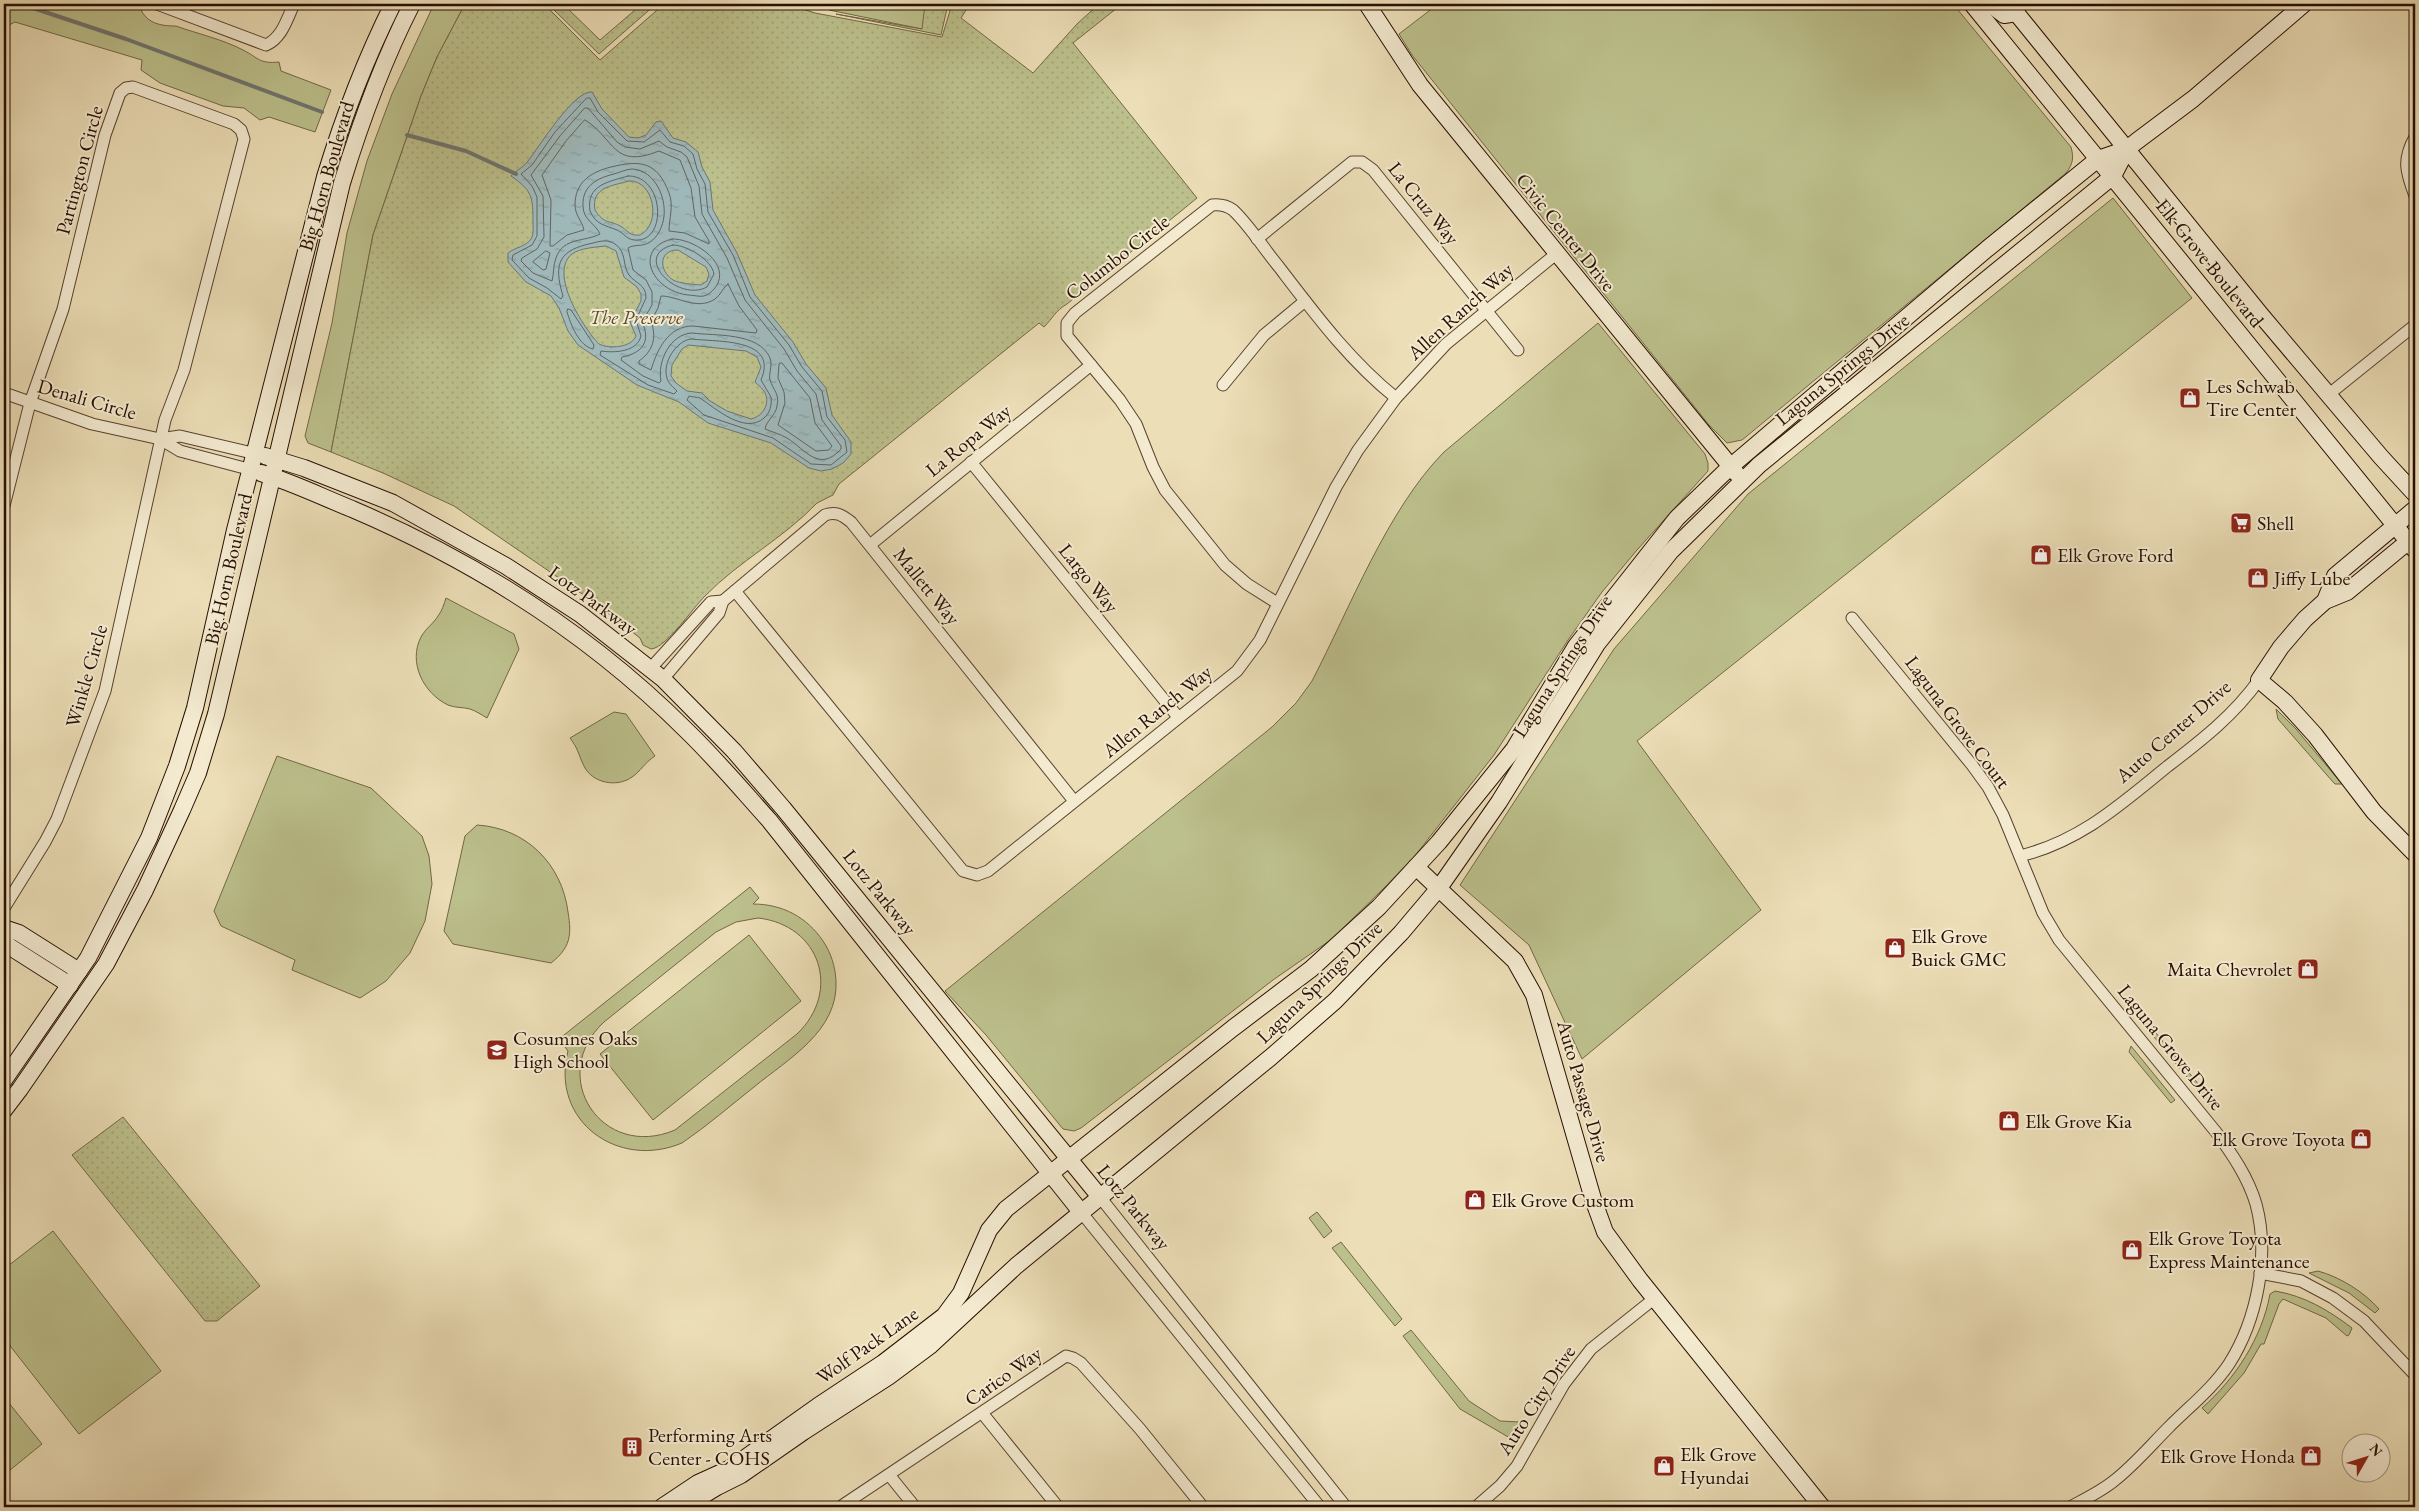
<svg xmlns="http://www.w3.org/2000/svg" width="2419" height="1511" font-family="'EB Garamond',serif">
  <style>
    .grass { fill: #bcc08c; stroke: #726746; fill-rule: evenodd }
    .park { fill: url(#park-dots); stroke: #726746 }
    .water { fill: url(#water-ripples); stroke: #6f7570; fill-rule: evenodd }
    .lines { fill: none; stroke-linecap: round; stroke-linejoin: round }
    .shore { stroke: #63645e; stroke-width: 1 }
    .stream { stroke: #6f7570; stroke-width: 4 }
    .street-casing { stroke: #58422e; stroke-width: 13 }
    .secondary-casing { stroke: #270e00; stroke-width: 18 }
    .street { stroke: #f3ead0; stroke-width: 11 }
    .secondary { stroke: #f3ead0; stroke-width: 16 }
    .labels { text-anchor: middle; stroke-width: 4; stroke-linejoin: round; paint-order: stroke }
    .street-label { font-size: 20px; fill: #270e00; stroke: #f3ead0 }
    .park-label { font-size: 20px; font-style: italic; fill: #5b4c31; stroke: #f3ead0 }
    .poi-label { font-size: 20px; fill: #270e00; stroke: #f3ead0; text-anchor: start }
  </style>
  <defs>
    <pattern id="park-dots" width="8" height="8" patternUnits="userSpaceOnUse" patternTransform="scale(1.25)"><rect width="8" height="8" fill="#bcc08c"/><path d="M2 2h.1M6 6h.1" fill="none" stroke="#a2a477" stroke-width="1.8" stroke-linecap="round"/></pattern>
    <pattern id="water-ripples" width="26" height="14" patternUnits="userSpaceOnUse" patternTransform="scale(1.25)"><rect width="26" height="14" fill="#9fb9bb"/><path d="M2 4q2-2 4 0t4 0M15 11q2-2 4 0t4 0" fill="none" stroke="#899e9f"/></pattern>
  </defs>
  <rect width="100%" height="100%" fill="#ecdeb7"/>
  <filter id="stains"><feTurbulence type="fractalNoise" baseFrequency=".004" numOctaves="4"/><feColorMatrix values="0 0 0 0 .2 0 0 0 0 .09 0 0 0 0 .02 0 0 0 .5 -.17"/></filter>
  <radialGradient id="worn" r=".72"><stop offset=".6" stop-color="#630" stop-opacity="0"/><stop offset="1" stop-color="#630" stop-opacity=".3"/></radialGradient>
  <!-- grass -->
  <g class="grass">
    <path d="M 4,4 L 120,4 L 129,7 L 139,5 C 145,23 159,26 176,26 C 198,34 222,39 243,50 C 259,58 259,64 279,62 L 281,71 L 331,90 L 315,132 L 269,117 L 260,120 L 244,108 L 223,106 L 160,83 L 141,70 L 142,60 L 15,22 L 5,27 Z"/>
    <polygon points="434,4 465,4 437,57 421,96 373,235 331,452 308,443 305,436 332,323 347,233 367,161 392,94"/>
    <polygon points="830,4 933,4 927,30 829,10"/>
    <path d="M 1438,4 L 1953,4 L 2071,147 C 2074,158 2073,164 2066,173 L 1742,440 L 1727,443 L 1709,425 L 1412,55 L 1399,34 Z"/>
    <polygon points="2113,198 2192,298 1637,741 1761,910 1582,1059 1529,945 1460,885 1614,649 1748,494"/>
    <path d="M 1598,323 L 1705,454 L 1708,463 L 1708,471 L 1637,550 L 1602,592 L 1568,640 L 1494,755 L 1414,857 L 1384,888 L 1332,939 L 1273,980 L 1081,1128 L 1074,1131 L 1063,1129 L 986,1035 L 945,991 L 1272,727 L 1296,703 L 1312,681 C 1350,608 1387,510 1444,452 Z"/>
    <path d="M 446,598 L 514,634 L 519,649 L 487,718 C 482,715 476,711 470,709 C 463,707 455,708 448,705 C 423,693 408,662 421,637 C 426,628 434,623 438,616 C 442,611 444,604 446,598 Z"/>
    <polygon points="2276,709 2296,729 2342,784 2335,784 2333,782 2278,719"/>
    <path d="M 614,712 L 626,714 L 655,756 C 644,763 641,771 632,777 C 617,788 592,783 584,766 C 578,754 579,750 570,738 Z"/>
    <polygon points="277,756 371,788 422,836 429,856 432,884 425,921 410,953 386,981 360,998 292,970 295,960 221,926 214,911"/>
    <path d="M 477,825 C 526,828 562,864 568,912 C 572,936 570,948 551,963 L 453,944 L 444,931 L 465,836 Z"/>
    <path d="M 750,887 L 759,898 L 753,904 C 782,904 807,917 823,941 C 831,953 835,966 836,980 C 839,1031 788,1059 754,1087 C 730,1106 707,1126 682,1143 C 618,1170 550,1121 568,1051 L 559,1039 ZM 758,918 C 820,925 842,991 797,1034 L 675,1130 C 602,1161 546,1076 604,1022 L 716,932 L 736,922 Z"/>
    <polygon points="749,935 801,1001 653,1120 600,1054"/>
    <polygon points="2126,997 2215,1104 2215,1111 2122,998"/>
    <polygon points="2131,1046 2175,1100 2171,1103 2129,1052"/>
    <polygon points="1317,1212 1332,1231 1324,1238 1309,1218"/>
    <polygon points="53,1231 161,1371 79,1434 4,1338 4,1269"/>
    <polygon points="1341,1242 1402,1319 1395,1326 1332,1248"/>
    <path d="M 2318,1271 C 2340,1277 2364,1292 2379,1309 L 2375,1313 L 2349,1293 L 2309,1273 Z"/>
    <path d="M 2275,1291 C 2305,1296 2328,1310 2352,1328 L 2349,1335 L 2347,1336 L 2326,1318 L 2283,1299 L 2279,1304 L 2264,1344 L 2261,1344 L 2244,1373 L 2208,1414 L 2202,1408 C 2235,1379 2262,1338 2270,1294 Z"/>
    <polygon points="1411,1330 1469,1401 1500,1421 1520,1422 1510,1438 1460,1409 1403,1336"/>
    <polygon points="4,1397 42,1444 4,1475"/>
  </g>
  <!-- park -->
  <g class="park">
    <path d="M 465,4 L 544,4 L 600,60 L 664,4 L 787,4 L 815,13 L 942,37 L 952,4 L 966,10 L 961,18 L 1033,73 L 1077,24 L 1099,4 L 1122,4 L 1073,43 L 1197,198 L 1067,304 C 1055,311 1053,318 1044,327 L 1039,323 L 839,484 L 833,495 L 817,503 C 784,538 739,561 705,596 C 692,609 666,648 651,649 L 643,645 L 640,638 L 591,600 L 454,506 L 383,473 L 331,452 L 373,235 L 421,96 L 437,57 Z"/>
    <polygon points="548,4 563,4 600,40 642,4 656,4 599,54"/>
    <polygon points="925,4 948,4 941,35 836,14 922,29"/>
    <polygon points="123,1117 260,1286 217,1321 205,1321 72,1155"/>
  </g>
  <!-- water -->
  <path class="water" d="M 592,92 L 602,109 L 629,137 L 638,138 L 646,135 L 656,122 L 661,121 L 673,138 L 686,142 L 698,152 L 702,167 L 710,182 L 713,210 L 737,253 L 755,295 L 793,342 L 806,364 L 826,388 L 832,415 L 851,442 L 851,454 L 843,463 L 832,469 L 821,471 L 809,468 L 771,443 L 708,423 L 679,402 L 637,385 L 578,345 L 568,331 L 559,308 L 551,296 L 526,282 L 508,262 L 508,253 C 514,248 527,246 531,239 C 534,234 533,228 533,223 C 533,198 533,191 511,176 C 516,170 523,168 528,161 C 539,147 574,90 592,92 ZM 629,181 C 654,180 662,224 640,235 C 630,236 629,232 622,227 C 611,220 604,225 595,210 C 591,187 612,186 629,181 ZM 606,246 L 616,251 L 624,277 L 637,287 L 641,294 L 641,301 L 630,322 L 636,336 C 631,348 609,349 599,344 C 584,329 548,273 572,254 C 580,248 596,247 606,246 ZM 678,250 L 706,267 L 709,274 L 707,281 L 701,285 C 692,284 681,284 673,280 C 659,271 658,250 678,250 ZM 688,345 L 746,351 L 757,357 L 761,367 L 755,382 C 758,385 761,387 764,391 C 771,402 764,416 751,419 L 727,411 L 710,401 L 702,393 L 687,391 L 676,383 L 671,376 L 672,365 L 682,349 Z"/>
  <g class="lines">
    <!-- shore -->
    <g class="shore">
      <path d="M 587,98 L 590,98 L 598,112 L 627,141 L 644,142 L 660,130 L 670,142 L 684,146 L 693,154 L 697,169 L 705,184 L 708,212 L 733,255 L 750,297 L 789,345 L 802,367 L 822,391 L 827,417 L 845,440 L 847,452 L 831,465 L 811,464 L 773,438 L 704,415 L 687,400 L 689,396 C 692,397 697,397 700,398 C 715,408 745,435 764,418 C 770,413 772,405 771,397 L 761,380 C 779,338 718,342 691,339 C 676,341 662,363 667,378 C 668,383 673,387 677,391 L 674,394 L 648,385 L 600,355 L 601,351 C 615,353 637,352 641,336 L 636,320 L 646,298 C 646,284 636,284 629,275 C 622,265 627,252 615,244 C 608,239 601,241 593,243 C 559,250 553,263 563,296 L 561,299 L 547,288 L 529,278 L 512,260 L 513,255 L 532,245 L 537,236 L 537,197 L 532,186 L 521,174 L 532,165 L 555,132 Z"/>
      <path d="M 585,108 L 588,108 L 617,142 L 625,147 L 640,149 L 659,141 L 667,147 L 681,152 L 687,157 L 699,186 L 702,214 L 727,258 L 745,300 L 784,349 L 797,371 L 816,394 L 822,420 L 841,446 L 841,449 C 819,473 806,450 787,438 C 780,434 772,432 765,429 C 766,421 776,415 777,406 C 780,394 773,390 770,380 C 768,375 773,366 770,358 C 759,332 715,336 692,333 C 670,334 657,362 661,381 L 659,383 L 643,376 L 621,360 L 622,357 C 643,353 651,341 642,322 L 652,305 L 652,292 L 646,280 L 633,270 L 628,248 C 634,244 643,247 650,242 C 658,237 663,226 664,216 C 666,197 655,171 633,169 C 626,169 621,172 614,174 C 598,178 582,185 583,206 C 583,220 596,224 600,234 C 585,242 563,237 556,258 C 553,265 554,274 552,281 L 533,273 L 521,261 L 522,258 L 537,249 L 544,237 L 543,196 L 531,175 L 560,136 Z"/>
      <path d="M 585,120 C 615,138 612,170 659,151 L 680,160 L 691,188 L 695,217 L 709,241 L 709,244 L 685,233 L 669,231 C 669,218 674,206 669,193 C 657,161 640,160 611,167 C 591,172 575,182 575,205 C 575,215 582,221 584,230 L 567,235 L 553,246 L 550,246 L 551,200 L 542,175 L 566,141 Z"/>
      <path d="M 628,176 C 665,175 668,244 634,240 C 626,239 624,233 617,230 C 605,225 596,225 590,211 C 586,185 608,182 628,176 Z"/>
      <path d="M 672,239 C 691,238 728,260 718,283 C 715,289 710,294 704,296 C 699,297 693,295 688,295 C 652,291 632,249 672,239 Z"/>
      <path d="M 673,245 C 687,245 712,260 714,274 L 707,287 C 677,303 631,255 673,245 Z"/>
      <polygon points="546,251 550,253 546,269 543,270 533,262"/>
      <path d="M 728,284 L 739,306 L 757,330 L 756,333 L 693,326 C 668,326 657,350 651,370 L 639,364 L 639,361 C 653,351 657,338 651,321 L 658,308 L 661,296 C 678,296 697,311 715,299 C 721,295 723,287 728,284 Z"/>
      <path d="M 568,309 L 571,310 L 594,345 L 593,349 C 579,346 571,325 567,312 Z"/>
      <polygon points="782,363 810,398 815,423 832,446 829,450 816,451 778,425 785,403 784,392 778,378 779,364"/>
    </g>
    <!-- stream -->
    <g class="stream">
      <polyline points="21,4 126,39 322,112"/>
      <polyline points="407,135 466,151 516,174"/>
    </g>
    <!-- street casing -->
    <g class="street-casing">
      <g id="street">
        <path d="M 157,4 L 266,45 C 282,38 287,19 294,4"/>
        <path d="M 2415,137 C 2402,160 2406,172 2415,196"/>
        <polyline points="1257,239 1352,162 1362,162 1373,170 1518,350"/>
        <polyline points="1223,385 1264,335 1305,301"/>
        <polyline points="4,393 92,424 160,439 180,436 256,454"/>
        <polyline points="2328,395 2415,325"/>
        <polyline points="160,439 180,451 252,470"/>
        <polyline points="971,462 1178,717"/>
        <polyline points="4,506 30,403 63,309 105,135 120,93 126,88 133,87 234,124 241,130 244,139 184,370 165,420 105,691 57,819 45,842 4,908"/>
        <polyline points="870,545 1091,365"/>
        <polyline points="735,591 963,871 977,875 988,871 1237,671 1260,640 1336,487 1358,450 1396,398 1446,344 1556,254"/>
        <path d="M 1277,603 L 1247,584 L 1225,565 L 1165,490 L 1153,467 L 1136,424 L 1120,400 L 1067,336 L 1067,323 L 1075,313 L 1212,205 C 1220,204 1226,205 1233,210 C 1250,226 1264,249 1279,267 C 1315,314 1349,360 1396,398"/>
        <path d="M 1852,618 L 1972,765 L 1988,787 L 2003,815 L 2043,913 L 2059,940 L 2216,1132 C 2232,1154 2248,1177 2256,1204 C 2270,1256 2257,1320 2229,1364 C 2213,1388 2189,1407 2169,1427 C 2151,1445 2135,1464 2115,1480 C 2102,1491 2085,1499 2070,1507"/>
        <polyline points="650,669 711,602 723,601"/>
        <path d="M 663,679 L 719,613 L 723,601 L 825,515 C 836,511 842,515 851,522 L 1074,801"/>
        <path d="M 2020,856 C 2081,841 2121,804 2168,766 C 2202,740 2234,715 2259,680"/>
        <polyline points="1100,1197 1346,1507"/>
        <polyline points="1081,1212 1320,1507"/>
        <polyline points="2260,1273 2301,1281 2333,1298 2364,1321 2415,1375"/>
        <polyline points="983,1414 1058,1507"/>
        <polyline points="890,1476 915,1507"/>
        <polyline points="840,1507 1066,1356 1073,1358 1081,1363 1140,1429 1203,1507"/>
        <polyline points="1476,1507 1500,1486 1517,1466 1564,1384 1591,1349 1655,1298"/>
      </g>
    </g>
    <!-- secondary casing -->
    <g class="secondary-casing">
      <g id="secondary">
        <polyline points="1367,4 1420,85 1736,473"/>
        <polyline points="1972,4 2415,550"/>
        <polyline points="1990,4 2004,15 2017,13"/>
        <polyline points="2009,4 2261,315 2381,457 2415,494"/>
        <polyline points="265,456 304,468 393,503 506,566 580,614 663,679 734,751 783,808 1100,1197"/>
        <path d="M 261,473 C 292,482 322,497 352,509 C 476,562 591,635 687,731 C 716,759 742,790 769,820 L 1081,1212"/>
        <polyline points="2415,536 2347,592 2325,601 2305,619 2281,647 2259,680 2285,702 2315,735 2374,812 2415,854"/>
        <polyline points="2325,601 2335,576 2415,509"/>
        <polyline points="1416,867 1515,961 1534,995 1593,1199 1605,1232 1640,1280 1822,1507"/>
        <polyline points="4,928 19,933 79,971"/>
        <polyline points="4,943 70,985"/>
        <path d="M 4,1080 L 88,958 L 149,838 L 177,766 L 195,708 L 235,530 L 325,177 C 343,118 365,60 393,4"/>
        <path d="M 4,1110 L 20,1089 L 106,964 L 145,890 L 182,810 L 198,773 L 216,714 L 342,183 C 361,121 383,61 412,4"/>
        <polyline points="662,1507 698,1483 731,1468 818,1406 883,1363 944,1316 961,1293 989,1230 1006,1209 1233,1028 1311,969 1379,907 1439,842 1514,749 1576,646 1677,518 1730,467 1987,249 2098,159 2127,149 2137,141 2193,99 2304,4"/>
        <polyline points="684,1507 717,1487 741,1475 803,1432 888,1377 931,1345 1016,1266 1271,1057 1335,1001 1401,933 1439,888 1499,802 1597,644 1671,551 1759,465 2113,176 2127,149"/>
      </g>
    </g>
    <!-- street -->
    <use href="#street" class="street"/>
    <!-- secondary -->
    <use href="#secondary" class="secondary"/>
  </g>
  <!-- icons -->
  <defs>
    <g id="shop-square" transform="scale(1.125)"><rect x="-9" y="-9" width="18" height="18" rx="4" fill="#8f2418" stroke="#f3ead0"/><path d="M-5-2.5h2.3a2.7 3.5 0 0 1 5.4 0H5L5.5 6h-11ZM-1.5-2.5h3a1.5 2.3 0 0 0-3 0Z" fill="#fff"/></g>
    <g id="supermarket-square" transform="scale(1.125)"><rect x="-9" y="-9" width="18" height="18" rx="4" fill="#8f2418" stroke="#f3ead0"/><path d="M-6-5.5h2.5l.6 2H6L4.5 2H-2.5L-4.4-4H-6ZM-1.5 3.2a1.3 1.3 0 1 0 .1 0ZM3 3.2a1.3 1.3 0 1 0 .1 0Z" fill="#fff"/></g>
    <g id="school-square" transform="scale(1.125)"><rect x="-9" y="-9" width="18" height="18" rx="4" fill="#8f2418" stroke="#f3ead0"/><path d="M0-5L7-2L0 1L-7-2ZM-4 1L0 2.5L4 1V4Q0 6-4 4Z" fill="#fff"/></g>
    <g id="building-square" transform="scale(1.125)"><rect x="-9" y="-9" width="18" height="18" rx="4" fill="#8f2418" stroke="#f3ead0"/><path d="M-4-6H4V6H1V3H-1V6H-4ZM-2.5-4.3h1.7v1.8h-1.7ZM.8-4.3h1.7v1.8H.8ZM-2.5-1h1.7V.8h-1.7ZM.8-1h1.7V.8H.8Z" fill="#fff"/></g>
  </defs>
  <g fill-rule="evenodd">
    <use href="#shop-square" x="2190" y="398"/>
    <use href="#supermarket-square" x="2241" y="523"/>
    <use href="#shop-square" x="2041" y="555"/>
    <use href="#shop-square" x="2258" y="578"/>
    <use href="#shop-square" x="1895" y="948"/>
    <use href="#shop-square" x="2308" y="969"/>
    <use href="#school-square" x="497" y="1050"/>
    <use href="#shop-square" x="2009" y="1121"/>
    <use href="#shop-square" x="2361" y="1139"/>
    <use href="#shop-square" x="1475" y="1200"/>
    <use href="#shop-square" x="2132" y="1250"/>
    <use href="#building-square" x="632" y="1447"/>
    <use href="#shop-square" x="2311" y="1456"/>
    <use href="#shop-square" x="1664" y="1466"/>
  </g>
  <g class="labels">
    <!-- street labels -->
    <g class="street-label">
      <text transform="translate(79 170) rotate(-75)" y="7">Partington Circle</text>
      <text transform="translate(326 176) rotate(-74)" y="7">Big Horn Boulevard</text>
      <text transform="translate(1424 203) rotate(51)" y="7">La Cruz Way</text>
      <text transform="translate(1566 232) rotate(51)" y="7">Civic Center Drive</text>
      <text transform="translate(1117 257) rotate(-38)" y="7">Columbo Circle</text>
      <text transform="translate(2210 263) rotate(51)" y="7">Elk Grove Boulevard</text>
      <text transform="translate(1460 311) rotate(-42)" y="7">Allen Ranch Way</text>
      <text transform="translate(1842 369) rotate(-39)" y="7">Laguna Springs Drive</text>
      <text transform="translate(87 399) rotate(16)" y="7">Denali Circle</text>
      <text transform="translate(968 440) rotate(-39)" y="7">La Ropa Way</text>
      <text transform="translate(228 569) rotate(-77)" y="7">Big Horn Boulevard</text>
      <text transform="translate(1089 578) rotate(51)" y="7">Largo Way</text>
      <text transform="translate(927 586) rotate(51)" y="7">Mallett Way</text>
      <text transform="translate(593 600) rotate(36)" y="7">Lotz Parkway</text>
      <text transform="translate(1562 666) rotate(-57)" y="7">Laguna Springs Drive</text>
      <text transform="translate(86 676) rotate(-74)" y="7">Winkle Circle</text>
      <text transform="translate(1157 711) rotate(-39)" y="7">Allen Ranch Way</text>
      <text transform="translate(1958 722) rotate(53)" y="7">Laguna Grove Court</text>
      <text transform="translate(2173 731) rotate(-41)" y="7">Auto Center Drive</text>
      <text transform="translate(880 892) rotate(51)" y="7">Lotz Parkway</text>
      <text transform="translate(1319 982) rotate(-44)" y="7">Laguna Springs Drive</text>
      <text transform="translate(2171 1047) rotate(51)" y="7">Laguna Grove Drive</text>
      <text transform="translate(1584 1091) rotate(74)" y="7">Auto Passage Drive</text>
      <text transform="translate(1134 1207) rotate(51)" y="7">Lotz Parkway</text>
      <text transform="translate(867 1345) rotate(-35)" y="7">Wolf Pack Lane</text>
      <text transform="translate(1003 1376) rotate(-35)" y="7">Carico Way</text>
      <text transform="translate(1536 1400) rotate(-57)" y="7">Auto City Drive</text>
    </g>
    <!-- park labels -->
    <g class="park-label">
      <text x="636" y="324">The Preserve</text>
    </g>
    <!-- poi labels -->
    <g class="poi-label">
      <text x="2206" y="393">Les Schwab<tspan x="2206" dy="23">Tire Center</tspan></text>
      <text x="2257" y="530">Shell</text>
      <text x="2057" y="562">Elk Grove Ford</text>
      <text x="2274" y="585">Jiffy Lube</text>
      <text x="1911" y="943">Elk Grove<tspan x="1911" dy="23">Buick GMC</tspan></text>
      <text x="2292" y="976" text-anchor="end">Maita Chevrolet</text>
      <text x="513" y="1045">Cosumnes Oaks<tspan x="513" dy="23">High School</tspan></text>
      <text x="2025" y="1128">Elk Grove Kia</text>
      <text x="2345" y="1146" text-anchor="end">Elk Grove Toyota</text>
      <text x="1491" y="1207">Elk Grove Custom</text>
      <text x="2148" y="1245">Elk Grove Toyota<tspan x="2148" dy="23">Express Maintenance</tspan></text>
      <text x="648" y="1442">Performing Arts<tspan x="648" dy="23">Center - COHS</tspan></text>
      <text x="1680" y="1461">Elk Grove<tspan x="1680" dy="23">Hyundai</tspan></text>
      <text x="2295" y="1463" text-anchor="end">Elk Grove Honda</text>
    </g>
  </g>
  <!-- margin -->
  <rect width="2419" height="1511" fill="none" stroke="#ecdeb7" stroke-width="20"/>
  <rect x="5" y="5" width="2409" height="1501" fill="none" stroke="#270e00" stroke-width="2.5"/>
  <rect x="10" y="10" width="2399" height="1491" fill="none" stroke="#270e00"/>
  <!-- north arrow -->
  <g transform="translate(2366 1458) rotate(51)"><circle r="24" fill="#f3ead0" stroke="#a1927d"/>
  <path d="M0-4L9 19L0 12L-9 19Z" fill="#8f2418"/>
  <text y="-8" font-size="14" font-weight="bold" text-anchor="middle" fill="#270e00">N</text>
  </g>
  <rect width="100%" height="100%" filter="url(#stains)"/>
  <rect width="100%" height="100%" fill="url(#worn)"/>
</svg>
